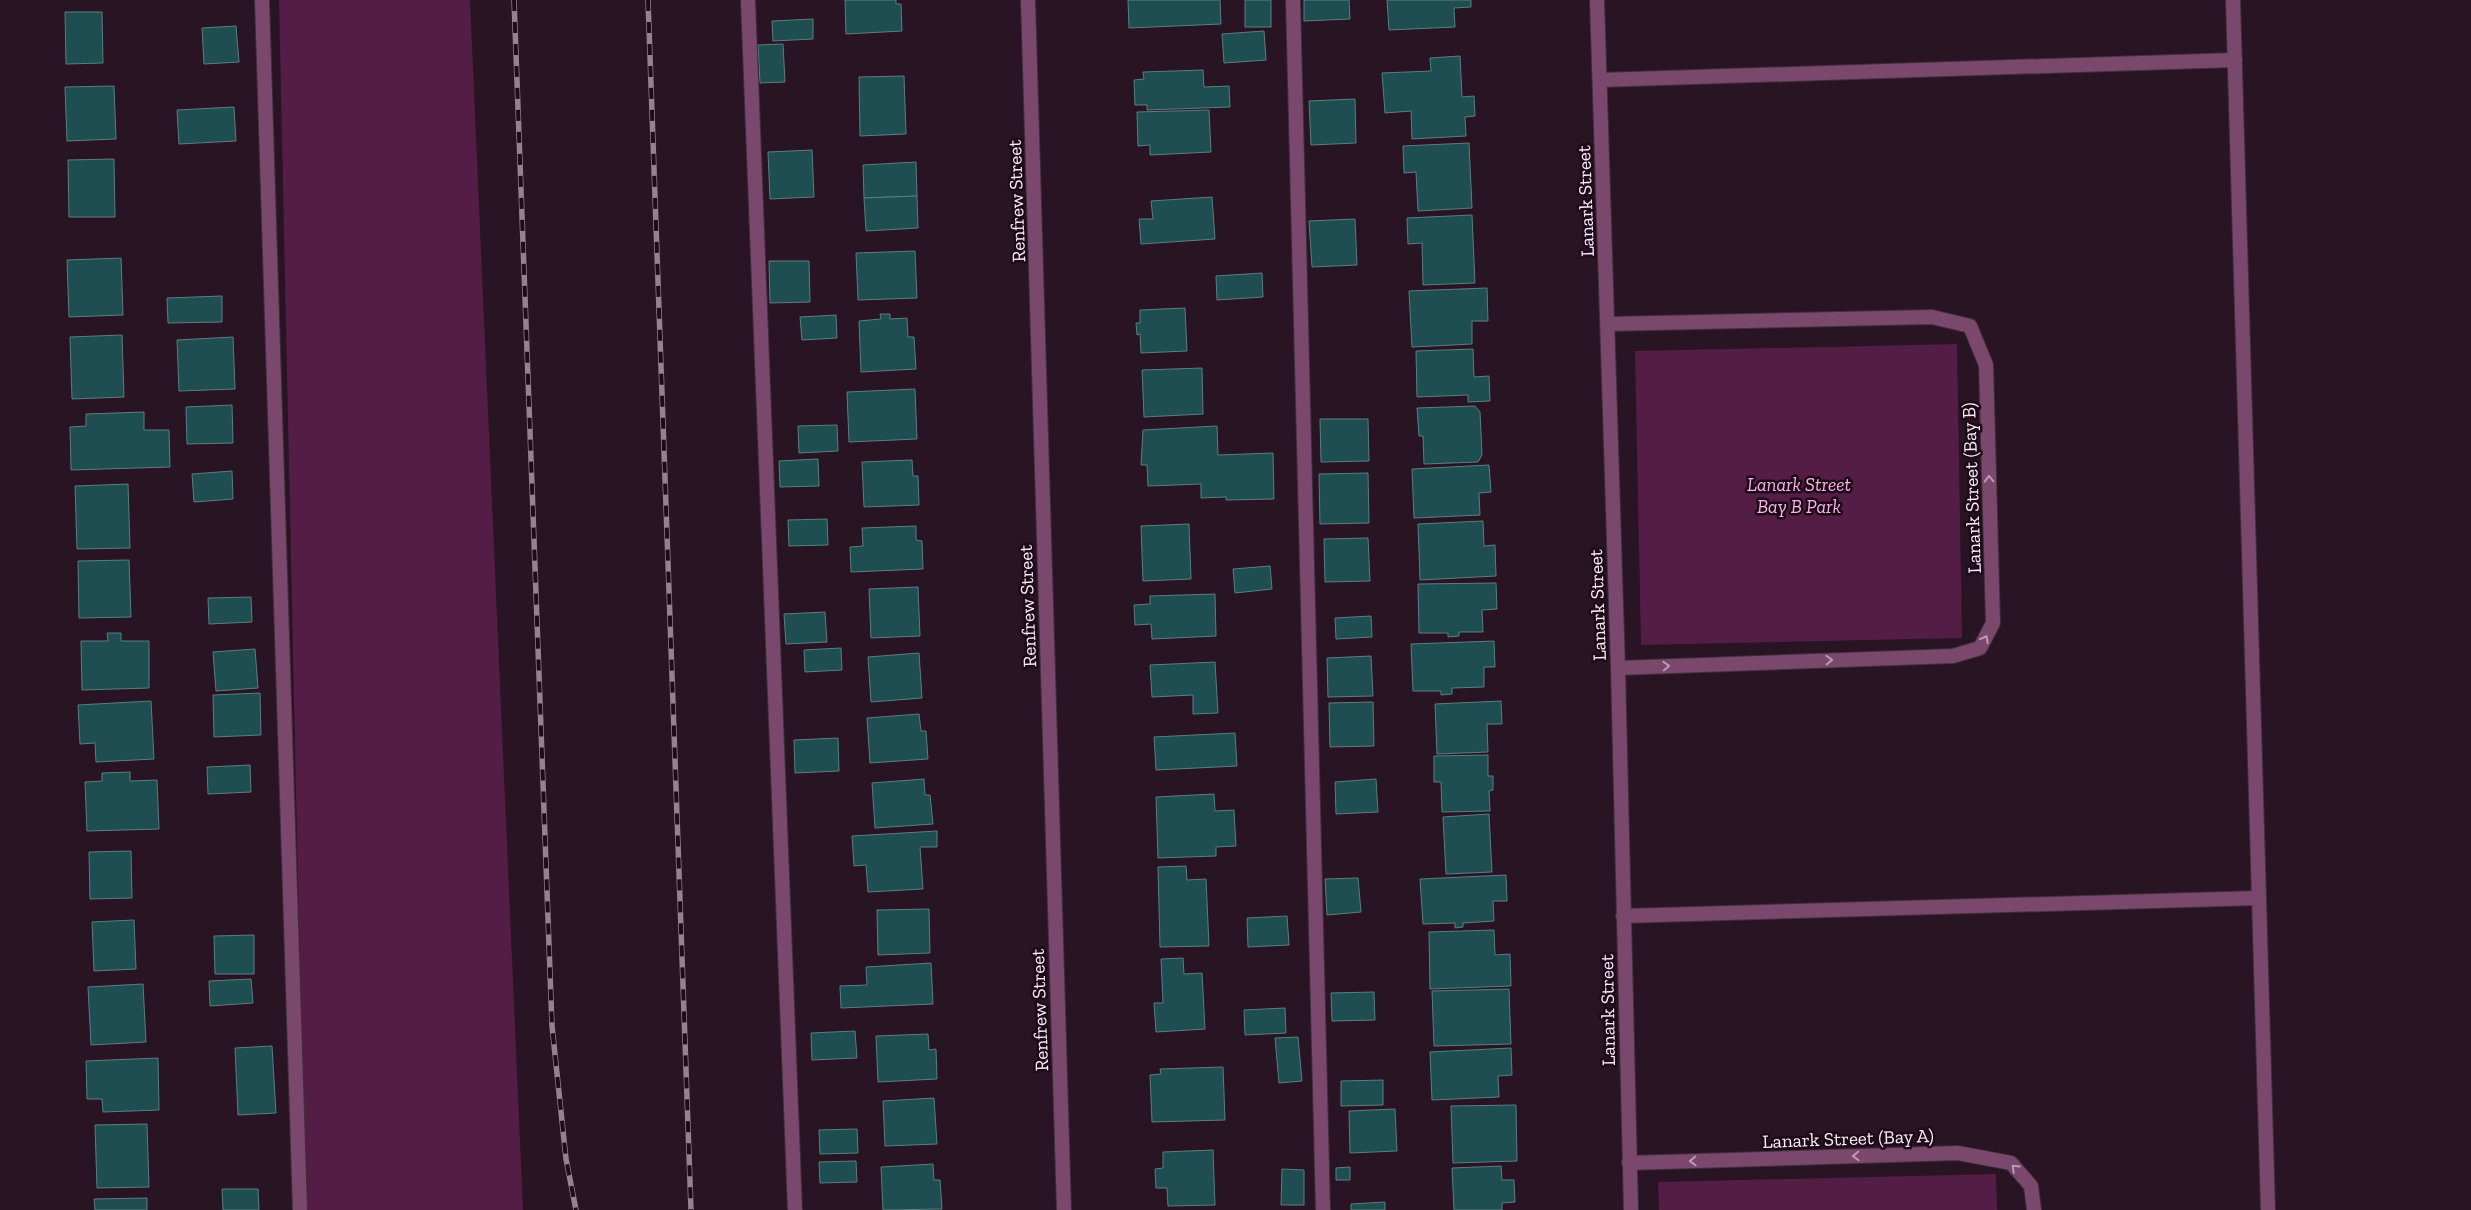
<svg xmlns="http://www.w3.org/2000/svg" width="2471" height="1210" font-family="'Zilla Slab',serif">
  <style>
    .green { fill: #531d46 }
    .building { fill: #1e4e52; stroke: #5b7e81 }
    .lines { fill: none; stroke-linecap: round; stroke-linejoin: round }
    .service-casing { stroke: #412e3c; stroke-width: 16 }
    .minor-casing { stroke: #412e3c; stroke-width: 16 }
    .service { stroke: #7a486c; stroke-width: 14 }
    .minor { stroke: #7a486c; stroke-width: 14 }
    .rail-casing { stroke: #94838f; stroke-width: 5.5 }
    .rail { stroke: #1e0b19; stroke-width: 4; stroke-dasharray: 11; stroke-linecap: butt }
    .oneway { stroke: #bb9ab2 }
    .labels { text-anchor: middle; stroke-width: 5; stroke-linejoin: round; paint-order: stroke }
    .street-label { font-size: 19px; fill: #fcedf7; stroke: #1e0b19 }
    .park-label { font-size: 19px; font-style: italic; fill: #f7b5e2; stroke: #1e0b19 }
  </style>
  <rect width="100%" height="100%" fill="#281422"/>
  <!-- green -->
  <g class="green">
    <polygon points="279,0 470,0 523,1210 305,1210"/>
    <polygon points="1957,344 1962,638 1641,645 1635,351"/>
    <polygon points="1996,1174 1997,1210 1659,1210 1658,1182"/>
  </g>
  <!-- building -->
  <g class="building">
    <polygon points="845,0 896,0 896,4 901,4 902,31 846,34"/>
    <polygon points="1128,0 1220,0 1221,24 1129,28"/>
    <rect x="1245" y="0" width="26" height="27"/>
    <polygon points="1304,0 1349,0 1350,19 1304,21"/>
    <polygon points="1387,0 1471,0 1471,7 1454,8 1455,27 1389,30"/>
    <polygon points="65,12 102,12 103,63 66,64"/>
    <polygon points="813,19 813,39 773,41 772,21"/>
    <polygon points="236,26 239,62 204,64 202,28"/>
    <polygon points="1264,31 1266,60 1224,63 1222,34"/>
    <polygon points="783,44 785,82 760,83 758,45"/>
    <polygon points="1460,56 1462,97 1474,96 1475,116 1465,117 1466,136 1412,139 1411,111 1385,113 1382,73 1431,71 1430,58"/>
    <polygon points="1203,70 1204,87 1229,86 1230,107 1147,110 1147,105 1135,105 1134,80 1144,79 1143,72"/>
    <polygon points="904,76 906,134 860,136 859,77"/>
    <polygon points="114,86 116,139 67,141 65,87"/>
    <polygon points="1355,99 1356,143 1311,145 1309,101"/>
    <polygon points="234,107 236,141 179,144 177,110"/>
    <polygon points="1209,110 1211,152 1150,155 1150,145 1138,146 1137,112"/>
    <polygon points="1469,143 1472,208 1418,211 1416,172 1404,173 1403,146"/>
    <polygon points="812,150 814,197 770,199 768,152"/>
    <polygon points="114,159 115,217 69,217 68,160"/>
    <polygon points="916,162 917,196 864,198 863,165"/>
    <polygon points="917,196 918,228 866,231 864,198"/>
    <polygon points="1212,197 1215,239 1141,244 1139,219 1153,219 1151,201"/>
    <polygon points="1472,215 1475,283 1423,285 1422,243 1408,244 1407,218"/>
    <polygon points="1355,219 1357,265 1312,267 1309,221"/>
    <polygon points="915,251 917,298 858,300 856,253"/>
    <polygon points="121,258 123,315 69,317 67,260"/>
    <polygon points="769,261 809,261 810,302 770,303"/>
    <polygon points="1262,273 1263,297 1217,300 1216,276"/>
    <polygon points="1487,288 1488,321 1472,321 1472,344 1412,347 1409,291"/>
    <polygon points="222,296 222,322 168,323 167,298"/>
    <polygon points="1185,308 1187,351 1141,353 1140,334 1137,335 1136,323 1140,323 1140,310"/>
    <polygon points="880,314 890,314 890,319 907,318 908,337 914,337 916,369 861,372 859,321 881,319"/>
    <polygon points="836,315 837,338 802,340 800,317"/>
    <polygon points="122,335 124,397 72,399 70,337"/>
    <polygon points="233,337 235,389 179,391 177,340"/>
    <polygon points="1473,349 1474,377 1489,376 1490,401 1468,402 1468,395 1417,397 1416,351"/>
    <polygon points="1202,368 1203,414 1144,417 1142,370"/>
    <polygon points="915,389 917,439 849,442 847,392"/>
    <polygon points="232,405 233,443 187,444 186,407"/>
    <polygon points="1475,406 1480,412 1482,455 1478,462 1424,464 1423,436 1419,436 1417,408"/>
    <polygon points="144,412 144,430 169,430 170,467 71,470 70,427 86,426 86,414"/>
    <polygon points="1320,419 1368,419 1369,461 1321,462"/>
    <polygon points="837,425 838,451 799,453 798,426"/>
    <polygon points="1217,426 1218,455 1273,453 1274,499 1226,500 1226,497 1201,498 1201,484 1148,486 1147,465 1141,465 1143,430"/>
    <polygon points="818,459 819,486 780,487 779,461"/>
    <polygon points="912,460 913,476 918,476 919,505 864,507 862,462"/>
    <polygon points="1489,465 1491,492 1479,493 1480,515 1414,518 1412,469"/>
    <polygon points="232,471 233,499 194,502 192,474"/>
    <polygon points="1368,473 1369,523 1320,524 1319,474"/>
    <polygon points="128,484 130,548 77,549 75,486"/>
    <polygon points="827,519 828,545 789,546 788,520"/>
    <polygon points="1483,521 1484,546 1495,545 1496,576 1420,580 1418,524"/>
    <polygon points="1189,524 1191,579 1143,581 1141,526"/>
    <polygon points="916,526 916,540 922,541 923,569 851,572 850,547 863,546 862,528"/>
    <polygon points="1368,538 1370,581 1325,582 1324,539"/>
    <polygon points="129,560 131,617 79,618 78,561"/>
    <polygon points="1270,566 1272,589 1235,593 1233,569"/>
    <polygon points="1496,583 1497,609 1482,610 1483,632 1459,632 1459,636 1448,637 1448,633 1419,633 1418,584"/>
    <polygon points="918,587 920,636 871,638 869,589"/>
    <polygon points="1215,594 1216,636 1152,639 1151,624 1135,625 1134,605 1150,604 1150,596"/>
    <polygon points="251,597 252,622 209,624 208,598"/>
    <polygon points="825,612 827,642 786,644 784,614"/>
    <polygon points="1371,616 1372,637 1336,639 1335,618"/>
    <polygon points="107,633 121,633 121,641 149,641 149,688 82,690 81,641 108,641"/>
    <polygon points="1494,641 1495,667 1484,667 1484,687 1452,688 1452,694 1441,695 1441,691 1413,691 1411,644"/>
    <polygon points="841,648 842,670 805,672 804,650"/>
    <polygon points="255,649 258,688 216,691 213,652"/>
    <polygon points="919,653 922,698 871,702 868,657"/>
    <polygon points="1371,656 1373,696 1328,697 1327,658"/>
    <polygon points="1215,662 1218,713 1193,714 1193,695 1152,697 1150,665"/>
    <polygon points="260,693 261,735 214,737 213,695"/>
    <polygon points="151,701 154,759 96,762 95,743 80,744 78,705"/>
    <polygon points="1501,701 1502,724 1487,724 1488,752 1437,754 1435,704"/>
    <polygon points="1373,702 1374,746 1330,747 1329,703"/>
    <polygon points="919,714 921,731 926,731 928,759 870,763 867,718"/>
    <polygon points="1235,733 1237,766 1156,770 1154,737"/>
    <polygon points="838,738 839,771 795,773 794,740"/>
    <polygon points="1488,755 1488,776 1493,776 1493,790 1489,791 1490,811 1442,812 1441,782 1434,782 1434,756"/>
    <polygon points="250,765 251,792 208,794 207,767"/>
    <polygon points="130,772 130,781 157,780 159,829 87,831 85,782 102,781 102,773"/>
    <polygon points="924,779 925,795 930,795 933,824 875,828 872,783"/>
    <polygon points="1376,779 1378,812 1336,814 1335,782"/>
    <polygon points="1214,794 1215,811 1234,810 1236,846 1216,847 1216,856 1158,858 1156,797"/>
    <polygon points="1489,814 1492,872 1446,874 1443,817"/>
    <polygon points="937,831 937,847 920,847 923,889 868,892 866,865 854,866 852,836"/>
    <polygon points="131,851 132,898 90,899 89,852"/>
    <polygon points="1186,866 1187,880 1206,879 1209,946 1160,947 1158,867"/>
    <polygon points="1506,875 1507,901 1493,901 1494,921 1463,923 1463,927 1455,928 1455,923 1423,924 1420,879"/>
    <polygon points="1358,878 1361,912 1327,915 1325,879"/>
    <polygon points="929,909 930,953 878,955 877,910"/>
    <polygon points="1287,916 1289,945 1248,947 1247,918"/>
    <polygon points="134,920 136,969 94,971 92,922"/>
    <polygon points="1494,930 1495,955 1510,954 1511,986 1430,989 1429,932"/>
    <polygon points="254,935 254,974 215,974 214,936"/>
    <polygon points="1183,958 1184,974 1202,973 1205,1029 1156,1032 1154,1003 1163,1003 1161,959"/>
    <polygon points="931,963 933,1004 841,1008 840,986 867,985 866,967"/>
    <polygon points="251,979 253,1003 210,1006 209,981"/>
    <polygon points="143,984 146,1042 91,1045 88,987"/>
    <polygon points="1509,989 1511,1044 1434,1046 1432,991"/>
    <polygon points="1374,992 1375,1020 1332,1021 1331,993"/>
    <polygon points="1285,1008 1286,1033 1245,1035 1244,1010"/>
    <polygon points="855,1031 857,1058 812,1060 811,1033"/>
    <polygon points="928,1034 929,1050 936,1049 937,1079 878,1082 876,1036"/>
    <polygon points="1298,1037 1302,1081 1279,1083 1275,1038"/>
    <polygon points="272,1046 276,1113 238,1115 235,1048"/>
    <polygon points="1511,1048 1512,1075 1498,1076 1499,1097 1432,1100 1430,1052"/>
    <polygon points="158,1058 159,1110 103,1112 102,1099 87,1099 86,1061"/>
    <polygon points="1223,1067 1225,1120 1152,1122 1150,1075 1161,1074 1160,1069"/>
    <polygon points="1383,1080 1383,1105 1341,1106 1341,1081"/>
    <polygon points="934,1098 937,1144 885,1146 883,1101"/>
    <polygon points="1516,1105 1517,1161 1453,1163 1451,1106"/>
    <polygon points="1395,1109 1397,1151 1350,1153 1349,1111"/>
    <polygon points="147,1124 149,1187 97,1188 95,1125"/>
    <polygon points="857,1129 858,1153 820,1154 819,1130"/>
    <polygon points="1213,1150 1215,1205 1168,1206 1167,1188 1156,1188 1155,1169 1163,1168 1163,1152"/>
    <polygon points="856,1161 857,1182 820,1183 819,1162"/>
    <polygon points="933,1164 934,1180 940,1180 942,1209 883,1210 881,1167"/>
    <polygon points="1501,1166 1502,1180 1514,1180 1515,1202 1502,1203 1502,1210 1454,1210 1452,1168"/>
    <polygon points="1350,1167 1350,1180 1336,1180 1336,1168"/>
    <polygon points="1282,1169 1304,1170 1304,1205 1281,1205"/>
    <polygon points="222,1189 258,1189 259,1210 223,1210"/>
    <polygon points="147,1198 147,1210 95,1210 94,1199"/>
    <polygon points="1385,1202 1385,1210 1351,1210 1351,1204"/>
  </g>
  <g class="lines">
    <!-- service casing -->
    <g class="service-casing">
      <g id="service">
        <polyline points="262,0 300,1210"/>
        <polyline points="748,0 795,1210"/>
        <polyline points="1293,0 1323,1210"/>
        <polyline points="2233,0 2268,1210"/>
        <polyline points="1600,80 2235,60"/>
        <polyline points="1623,916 2259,898"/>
      </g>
    </g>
    <!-- minor casing -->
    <g class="minor-casing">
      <g id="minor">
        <polyline points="1028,0 1064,1210"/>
        <polyline points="1597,0 1618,668 1631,1210"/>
        <polyline points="1608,324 1932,317 1970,326 1986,365 1993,623 1980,648 1953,656 1618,668"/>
        <polyline points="1629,1163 1958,1153 2011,1163 2031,1186 2034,1210"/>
      </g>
    </g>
    <!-- service -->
    <use href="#service" class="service"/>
    <!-- minor -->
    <use href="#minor" class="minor"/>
    <!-- rail casing -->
    <g class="rail-casing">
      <g id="rail">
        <polyline points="514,0 552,1026 566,1159 576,1210"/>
        <polyline points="648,0 691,1210"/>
      </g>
    </g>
    <!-- rail -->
    <use href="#rail" class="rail"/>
  </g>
  <!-- one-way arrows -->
  <defs><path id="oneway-chevron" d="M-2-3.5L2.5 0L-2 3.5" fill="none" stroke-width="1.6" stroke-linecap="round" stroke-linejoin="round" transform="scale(1.25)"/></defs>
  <g class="oneway">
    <use href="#oneway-chevron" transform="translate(1989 479) rotate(-92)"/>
    <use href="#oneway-chevron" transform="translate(1985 639) rotate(-62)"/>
    <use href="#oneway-chevron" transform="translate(1829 660) rotate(-2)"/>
    <use href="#oneway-chevron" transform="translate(1666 666) rotate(-2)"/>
    <use href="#oneway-chevron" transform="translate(1856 1156) rotate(178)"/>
    <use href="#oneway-chevron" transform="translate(1693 1161) rotate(178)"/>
    <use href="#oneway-chevron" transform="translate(2015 1168) rotate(-136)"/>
  </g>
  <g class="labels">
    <!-- street labels -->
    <g class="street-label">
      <text transform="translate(1016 201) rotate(-92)" y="7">Renfrew Street</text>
      <text transform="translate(1585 201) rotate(-92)" y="7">Lanark Street</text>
      <text transform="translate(1971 488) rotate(-92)" y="7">Lanark Street (Bay B)</text>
      <text transform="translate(1597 605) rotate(-92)" y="7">Lanark Street</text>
      <text transform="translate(1027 606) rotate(-92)" y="7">Renfrew Street</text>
      <text transform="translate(1039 1010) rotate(-92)" y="7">Renfrew Street</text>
      <text transform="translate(1607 1010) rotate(-91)" y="7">Lanark Street</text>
      <text transform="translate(1848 1138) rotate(-2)" y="7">Lanark Street (Bay A)</text>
    </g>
    <!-- park labels -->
    <g class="park-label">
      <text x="1799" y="491">Lanark Street<tspan x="1799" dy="22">Bay B Park</tspan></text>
    </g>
  </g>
</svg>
